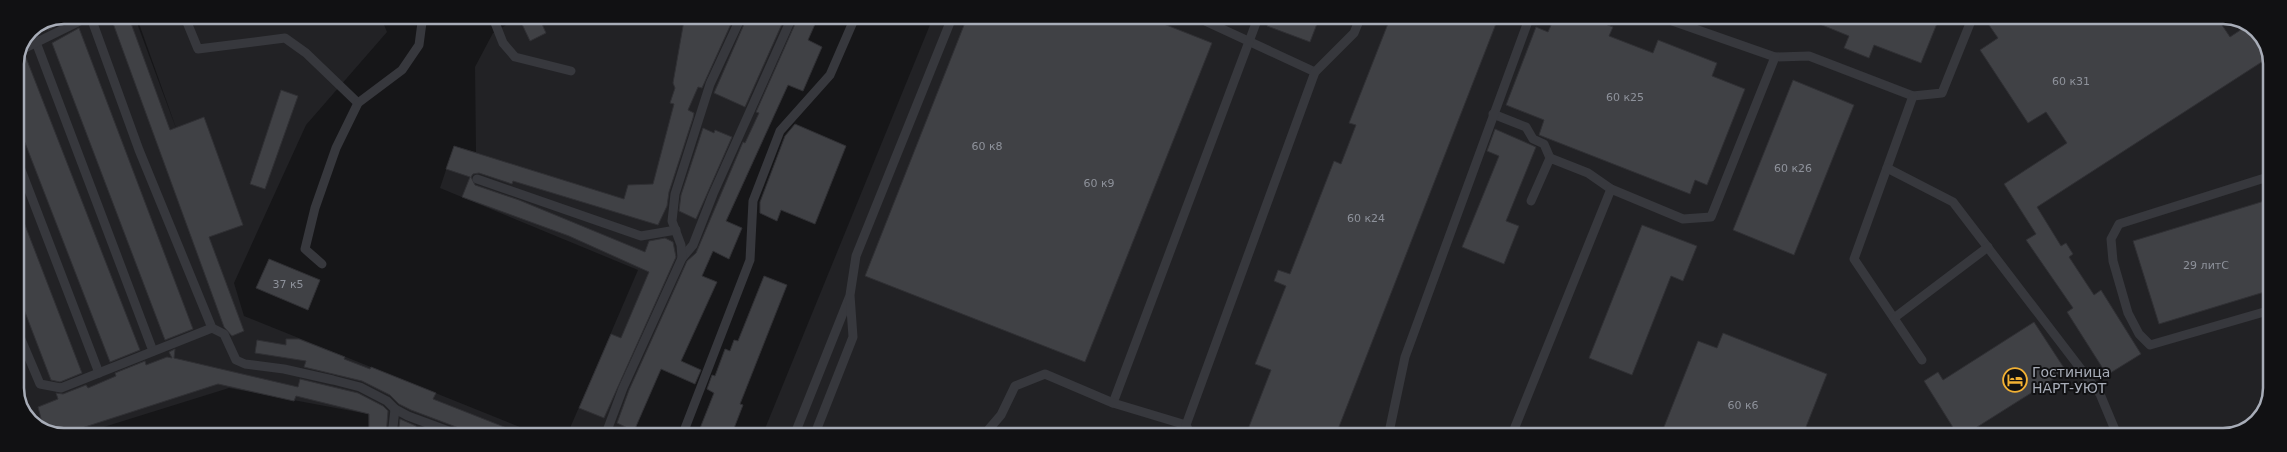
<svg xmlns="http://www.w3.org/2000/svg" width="2287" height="452" font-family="'DejaVu Sans',sans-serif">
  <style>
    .built { fill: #222225 }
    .building { fill: #404145; stroke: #303034 }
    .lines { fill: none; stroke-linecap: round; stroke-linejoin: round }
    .service { stroke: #37383d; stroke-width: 9 }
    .labels { text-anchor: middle; stroke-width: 4; stroke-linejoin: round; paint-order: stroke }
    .number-label { font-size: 11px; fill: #8e929b }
    .poi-label { font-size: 14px; fill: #a8adb8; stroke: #111113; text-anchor: start }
    .rim { fill: none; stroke: #a8adb8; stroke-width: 2.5 }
  </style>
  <rect width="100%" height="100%" fill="#161618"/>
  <!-- built -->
  <g class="built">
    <polygon points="64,15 134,15 180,139 136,15 380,15 387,32 306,125 234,283 244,316 542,436 546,427 567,435 638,270 440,188 454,146 476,152 475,67 493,33 523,15 819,15 684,316 637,424 635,436 369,436 368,414 229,388 75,436 55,436 29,422 15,394 15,64 30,29"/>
    <polygon points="934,15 2232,16 2260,32 2272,58 2271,397 2255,425 2223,437 762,436"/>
  </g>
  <!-- building -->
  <g class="building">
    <polygon points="64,15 75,16 48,30 46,23"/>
    <polygon points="110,15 128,15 170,130 204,117 243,225 209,237 244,331 232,336 224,327"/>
    <polygon points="530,15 538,15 546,33 530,41 520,20"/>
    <polygon points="685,15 735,15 702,88 698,87 688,110 694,113 693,118 669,192 667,206 658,225 513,181 512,184 479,173 473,174 471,177 475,185 519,200 645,252 649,241 665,238 673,242 676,257 604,418 579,408 611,334 621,338 649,272 569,236 462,197 470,177 446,169 454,146 624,199 628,185 653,184 674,104 670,103 675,88 673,83"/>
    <polygon points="748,15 786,15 745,107 714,93"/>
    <polygon points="799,15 819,15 808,40 822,47 803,91 788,85 726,221 742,228 729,259 713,251 702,276 717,282 681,361 701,370 695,384 661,369 634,431 617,423 629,390 687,261 696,253 743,142 745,143 759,113 756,112"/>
    <polygon points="968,15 1141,15 1212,43 1085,362 865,276"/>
    <polygon points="1271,16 1320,16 1310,42 1267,26"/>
    <polygon points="1391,16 1499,16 1335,437 1245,437 1271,370 1255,364 1286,286 1274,281 1278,270 1290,274 1334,161 1341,164 1356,125 1349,123"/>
    <polygon points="1555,16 1584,16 1613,27 1609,36 1653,53 1658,40 1717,63 1712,76 1745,89 1707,185 1695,180 1690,194 1539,135 1544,120 1506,105 1536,27 1548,32"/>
    <polygon points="1800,16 1940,16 1921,63 1874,45 1869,58 1844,48 1849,36"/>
    <polygon points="2003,16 2216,16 2230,37 2248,25 2260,32 2271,56 2037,207 2061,246 2066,243 2073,254 2069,257 2094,295 2101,290 2141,354 2107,375 2067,312 2073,308 2026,240 2036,234 2004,184 2067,143 2046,112 2028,123 1980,50 1998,38 1989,25"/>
    <polygon points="79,28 193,329 165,340 52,43"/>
    <polygon points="25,55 140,350 110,362 15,117 15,64 19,56"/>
    <polygon points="1793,80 1854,105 1794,255 1733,230"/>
    <polygon points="281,90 298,96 265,189 250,184"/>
    <polygon points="795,124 846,146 815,224 781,210 777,221 760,213 760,202 785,136"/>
    <polygon points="703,128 714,133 715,130 732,137 696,219 679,211 681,195"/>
    <polygon points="1495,129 1536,147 1506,221 1519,226 1504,264 1462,247 1499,156 1487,151"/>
    <polygon points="15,199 82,373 60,382 51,380 15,286"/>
    <polygon points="2271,199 2271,290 2159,324 2133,241"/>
    <polygon points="1642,225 1697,246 1683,281 1671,276 1632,375 1589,358"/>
    <polygon points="269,259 320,280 308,310 256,288"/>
    <polygon points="764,276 787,285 740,404 743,405 731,436 697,436 714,393 707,389 712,375 715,376 725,349 730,351 734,340 738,341"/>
    <polygon points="2034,322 2066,371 1974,429 1979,437 1959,437 1924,381 1938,372 1943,380"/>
    <polygon points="1723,333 1827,374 1802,437 1660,437 1698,341 1717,348"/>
    <polygon points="286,339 299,339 345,357 344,359 370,369 371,367 436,393 433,399 527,436 480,436 411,410 399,404 390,395 362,381 304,367 306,361 255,353 257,340 286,345"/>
    <polygon points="175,349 174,358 298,387 300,379 358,393 383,406 388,411 386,436 369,436 369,414 296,396 294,401 218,384 57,436 44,430 38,407 58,399 56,393 63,394 86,385 88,388 116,376 115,373 145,361 146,365 167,357 172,358 169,352"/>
    <polygon points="400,419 416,426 416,436 398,436"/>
  </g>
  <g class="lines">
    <!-- service -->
    <g class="service">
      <polyline points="90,15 139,150 212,328 224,334 236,360 245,364 284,369 333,380 360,387 387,401 395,409 408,416 462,436"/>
      <polyline points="184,15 198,49 285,38 306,53 358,103"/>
      <polyline points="492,15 503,43 515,57 571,71"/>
      <polyline points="1192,15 1315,72"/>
      <polyline points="595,16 597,15"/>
      <polyline points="1658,16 1775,57 1809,56 1913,96 1942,93 1973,16"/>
      <polyline points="31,29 153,351"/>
      <polyline points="21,50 90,16"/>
      <polyline points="1913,96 1854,259 1922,360"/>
      <polyline points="1493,114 1526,127 1533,139 1544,144 1550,158"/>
      <polyline points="15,154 99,373"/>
      <polyline points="1887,168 1953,202 2100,394 2118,437"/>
      <polyline points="477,179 641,236 676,230"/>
      <polyline points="1531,201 1550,158 1588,173 1611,189"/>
      <polyline points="682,258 693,245 713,194 793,15"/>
      <polyline points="322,264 305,249 315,208 336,148 358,103 402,70 419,45 423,15"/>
      <polyline points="2271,310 2150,345 2139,334 2128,313 2113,261 2111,239 2119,224 2271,176"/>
      <polyline points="1894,318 1988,247"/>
      <polyline points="15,325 40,384 61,388 212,328"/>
      <polyline points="1113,403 1259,15"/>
      <polyline points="392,436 395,409"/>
      <polyline points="614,436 608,428 623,388 682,258 681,245 672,221 675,194 710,84 742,15"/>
      <polyline points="682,436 750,260 753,201 780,131 830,75 856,15"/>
      <polyline points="794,436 849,298"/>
      <polyline points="814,436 853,337 850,295 856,256 953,15"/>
      <polyline points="983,436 1001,415 1015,386 1045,374 1113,403 1186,425"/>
      <polyline points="1192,437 1186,425 1315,72 1354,33 1361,16"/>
      <polyline points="1388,437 1405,357 1530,16"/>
      <polyline points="1511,437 1611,189 1683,219 1711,217 1775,57"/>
    </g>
  </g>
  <!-- icons -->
  <defs>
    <g id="hotel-ring" transform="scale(1.25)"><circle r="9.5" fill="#111113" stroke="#f2b134" stroke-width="1.5"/><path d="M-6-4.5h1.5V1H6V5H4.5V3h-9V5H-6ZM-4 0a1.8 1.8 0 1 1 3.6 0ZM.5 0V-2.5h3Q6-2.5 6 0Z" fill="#f2b134"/></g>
  </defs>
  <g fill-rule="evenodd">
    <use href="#hotel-ring" x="2015" y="380"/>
  </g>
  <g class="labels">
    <!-- number labels -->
    <g class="number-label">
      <text x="2071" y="85">60 к31</text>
      <text x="1625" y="101">60 к25</text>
      <text x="987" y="150">60 к8</text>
      <text x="1793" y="172">60 к26</text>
      <text x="1099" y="187">60 к9</text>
      <text x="1366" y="222">60 к24</text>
      <text x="2206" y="269">29 литС</text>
      <text x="288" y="288">37 к5</text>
      <text x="1743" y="409">60 к6</text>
    </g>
    <!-- poi labels -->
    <g class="poi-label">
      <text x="2032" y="377">Гостиница<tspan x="2032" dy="16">НАРТ-УЮТ</tspan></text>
    </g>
  </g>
  <!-- crop -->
  <path d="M0 0H2287V452H0ZM64 24H2223A40 40 0 0 1 2263 64V388A40 40 0 0 1 2223 428H64A40 40 0 0 1 24 388V64A40 40 0 0 1 64 24Z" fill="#111113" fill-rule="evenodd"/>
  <path class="rim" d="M64 24H2223A40 40 0 0 1 2263 64V388A40 40 0 0 1 2223 428H64A40 40 0 0 1 24 388V64A40 40 0 0 1 64 24Z"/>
</svg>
